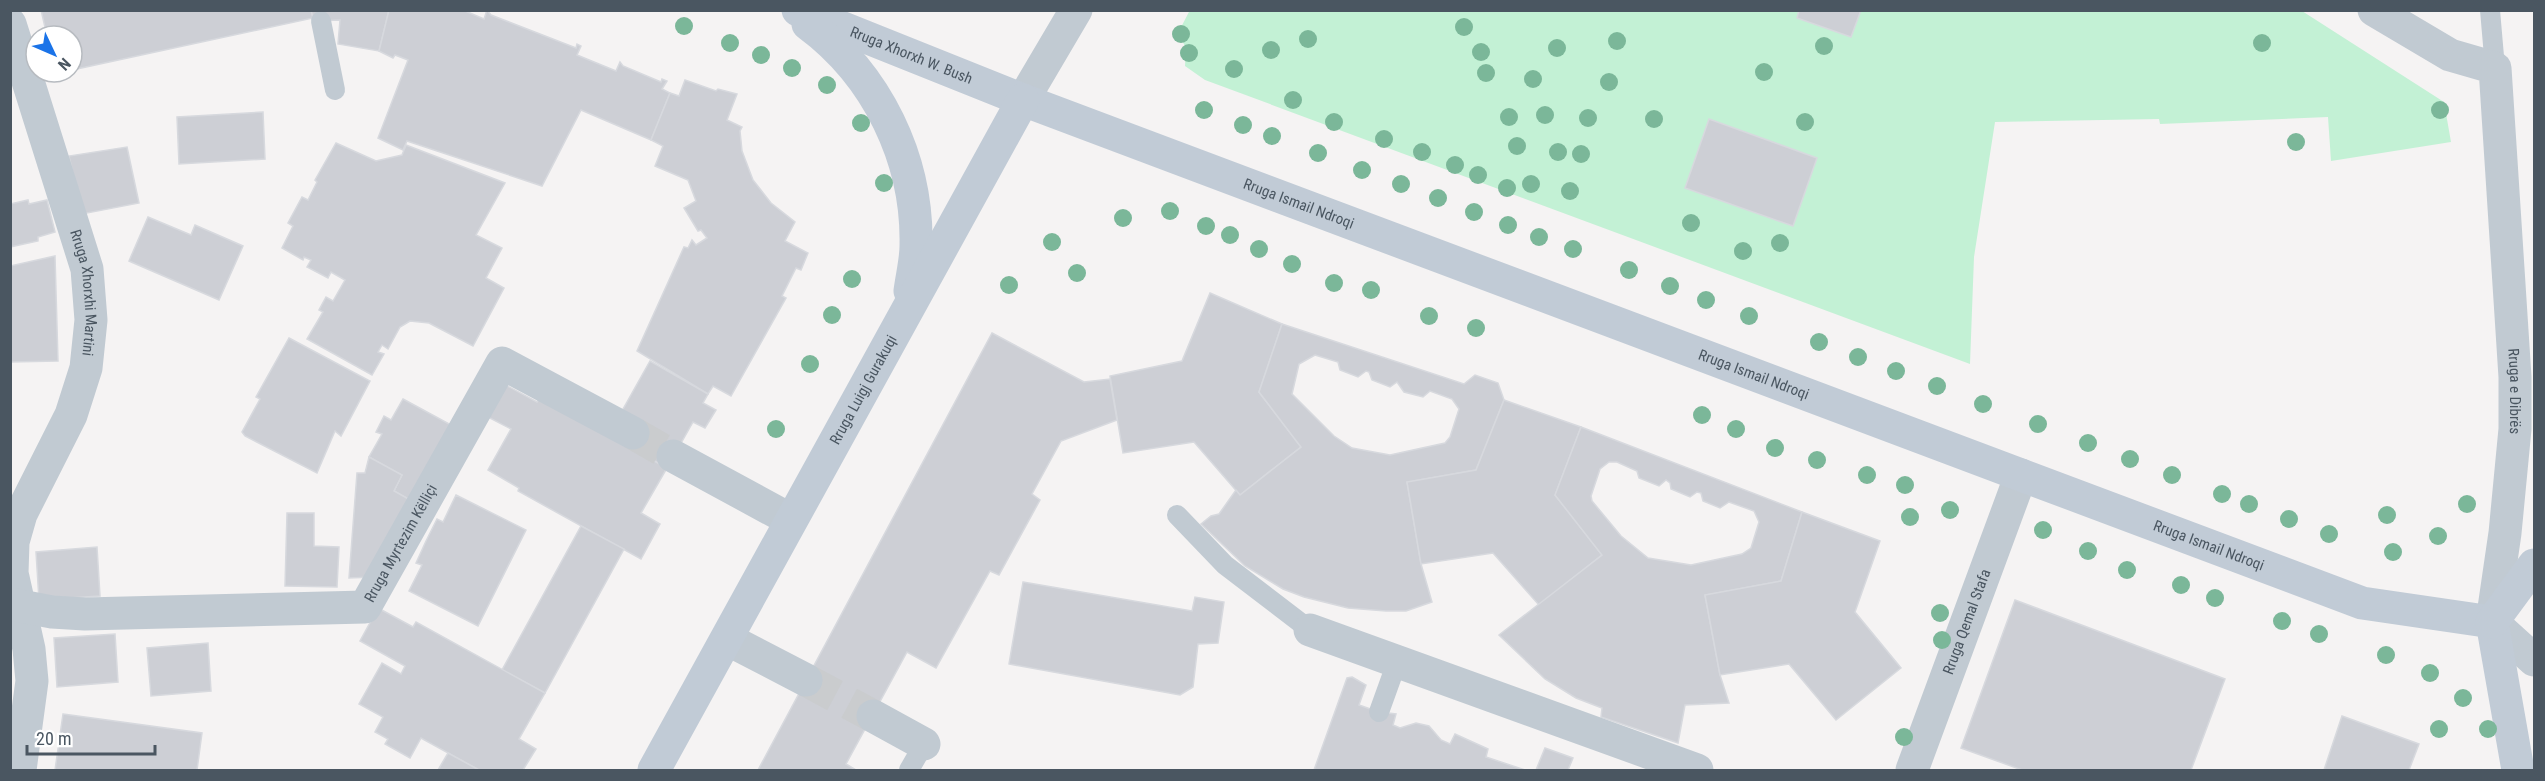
<svg xmlns="http://www.w3.org/2000/svg" width="2545" height="781" font-family="'Roboto Condensed',sans-serif">
  <style>
    .green { fill: #c3f1d5 }
    .building { fill: #cdcfd5; stroke: #d7d9de; stroke-width: 1.5; fill-rule: evenodd }
    .lines { fill: none; stroke-linecap: round; stroke-linejoin: round }
    .minor-tunnel { stroke: #caccce; stroke-width: 33; stroke-dasharray: 33 16; stroke-linecap: butt }
    .service { stroke: #c1cad2; stroke-width: 20 }
    .minor { stroke: #c1cad2; stroke-width: 33 }
    .tertiary { stroke: #c1cad2; stroke-width: 33 }
    .secondary { stroke: #c1cbd6; stroke-width: 33 }
    .tree { fill: #7bb799 }
    .labels { text-anchor: middle; stroke-width: 4.5; stroke-linejoin: round; paint-order: stroke }
    .street-label { font-size: 15px; fill: #4a5661; stroke: #fff }
  </style>
  <rect width="100%" height="100%" fill="#f5f3f3"/>
  <!-- green -->
  <polygon class="green" points="1190,10 2302,11 2444,102 2451,142 2331,161 2328,117 2160,124 2159,119 1995,122 1974,257 1970,364 1205,80 1185,66 1186,48 1178,33"/>
  <!-- building -->
  <g class="building">
    <polygon points="41,10 311,10 313,18 72,70 72,36 47,36"/>
    <polygon points="311,10 389,10 379,51 338,44 340,20 314,21"/>
    <polygon points="389,10 463,10 484,19 487,10 491,15 576,48 577,44 581,46 577,55 616,71 620,62 623,66 661,82 662,79 667,81 662,89 670,93 651,140 581,110 542,186 407,141 403,150 378,138 408,60 395,55 393,58 379,51"/>
    <polygon points="1799,10 1861,10 1851,37 1797,18"/>
    <polygon points="685,80 716,91 718,89 737,94 727,120 742,127 740,131 742,151 753,180 771,203 795,222 785,241 808,253 801,270 796,268 782,296 786,298 731,396 713,386 708,394 637,351 684,247 688,248 692,240 696,245 707,238 701,230 698,231 684,208 696,201 688,180 655,166 663,146 651,140 670,93 679,96"/>
    <polygon points="263,112 265,159 179,164 177,117"/>
    <polygon points="1709,119 1817,158 1793,226 1685,188"/>
    <polygon points="336,143 376,161 402,155 406,145 505,183 476,235 502,248 486,278 504,288 473,346 429,323 410,321 400,327 388,349 382,345 378,352 384,354 372,375 307,339 323,312 319,310 326,297 333,301 345,280 331,272 328,278 307,267 311,260 304,257 303,260 282,248 293,226 288,223 302,197 308,200 317,182 315,180"/>
    <polygon points="127,147 139,203 82,214 69,156"/>
    <polygon points="28,200 29,204 47,200 55,232 38,237 38,241 10,247 10,204"/>
    <polygon points="148,217 191,235 195,225 243,246 219,300 129,261"/>
    <polygon points="55,256 58,361 10,362 10,266"/>
    <polygon points="1210,293 1282,324 1259,392 1301,447 1240,495 1194,442 1123,453 1110,376 1182,361"/>
    <path d="M 1282,324 L 1464,384 L 1475,375 L 1498,383 L 1504,400 L 1476,470 L 1407,482 L 1421,564 L 1432,602 L 1406,611 L 1386,611 L 1348,608 L 1304,597 L 1283,589 L 1245,566 L 1201,524 L 1211,516 L 1219,514 L 1236,490 L 1240,495 L 1301,447 L 1259,392 ZM 1315,355 L 1338,362 L 1340,370 L 1358,377 L 1366,371 L 1369,372 L 1372,380 L 1390,387 L 1397,382 L 1404,392 L 1423,397 L 1430,391 L 1452,399 L 1459,409 L 1450,437 L 1445,443 L 1390,455 L 1352,448 L 1334,436 L 1292,394 L 1299,364 Z"/>
    <polygon points="992,333 1084,382 1110,379 1117,420 1061,441 1032,494 1040,500 999,575 990,571 936,668 907,652 846,764 856,770 758,770"/>
    <polygon points="289,338 370,381 341,436 335,431 317,473 245,436 242,432 260,399 256,397"/>
    <polygon points="650,361 708,394 703,403 716,410 705,428 693,422 667,468 626,445 622,411"/>
    <polygon points="502,383 537,402 540,398 667,468 641,513 660,524 641,559 518,491 519,488 488,470 511,429 484,415"/>
    <polygon points="403,399 453,426 412,501 394,491 402,475 369,457 382,434 376,432 384,416 391,420"/>
    <polygon points="1504,400 1581,427 1555,495 1602,555 1539,605 1493,553 1421,564 1407,482 1476,470"/>
    <path d="M 1581,427 L 1802,512 L 1781,581 L 1705,595 L 1720,675 L 1729,703 L 1685,705 L 1678,743 L 1601,717 L 1602,708 L 1576,698 L 1545,679 L 1499,635 L 1602,555 L 1555,495 ZM 1609,462 L 1617,462 L 1637,471 L 1639,478 L 1659,486 L 1666,480 L 1670,483 L 1671,489 L 1690,497 L 1697,492 L 1701,493 L 1703,501 L 1720,508 L 1729,502 L 1754,511 L 1759,522 L 1751,548 L 1742,554 L 1691,565 L 1648,558 L 1621,536 L 1592,501 L 1591,496 L 1600,469 Z"/>
    <polygon points="369,457 402,475 394,491 412,501 374,577 349,578 357,473 365,473"/>
    <polygon points="456,495 526,530 478,626 409,591 422,565 416,563 426,541 437,519 443,522"/>
    <polygon points="1802,512 1880,541 1855,612 1901,668 1836,720 1789,664 1720,675 1705,595 1781,581"/>
    <polygon points="287,513 314,513 314,546 339,547 337,587 285,586"/>
    <polygon points="581,526 624,549 545,693 502,670"/>
    <polygon points="97,547 100,596 39,600 36,552"/>
    <polygon points="1023,582 1192,611 1195,597 1224,602 1218,643 1198,644 1193,687 1180,695 1009,664"/>
    <polygon points="2015,600 2225,679 2191,770 2022,770 1961,748"/>
    <polygon points="378,608 413,627 416,622 545,693 519,739 536,749 523,770 479,770 421,738 410,758 385,744 388,739 375,732 383,717 359,704 382,663 401,674 405,666 360,641"/>
    <polygon points="115,634 118,682 57,687 54,638"/>
    <polygon points="208,643 211,691 151,696 147,648"/>
    <polygon points="1352,677 1366,685 1359,705 1379,712 1396,714 1393,725 1400,728 1416,723 1429,726 1441,740 1450,744 1455,734 1488,749 1486,757 1525,770 1314,770 1347,678"/>
    <polygon points="63,714 202,733 197,770 55,770"/>
    <polygon points="2342,716 2419,744 2409,770 2324,770"/>
    <polygon points="1545,748 1573,758 1568,770 1536,770"/>
    <polygon points="448,753 479,770 438,770"/>
  </g>
  <g class="lines">
    <!-- minor-tunnel -->
    <g class="minor-tunnel">
      <polyline points="633,433 673,456"/>
      <polyline points="806,680 873,716"/>
    </g>
    <!-- service -->
    <g class="service">
      <polyline points="2490,10 2495,68"/>
      <polyline points="321,21 335,90"/>
      <polyline points="1177,515 1225,565 1310,630"/>
      <polyline points="1379,712 1397,662"/>
      <polyline points="909,770 924,744"/>
    </g>
    <!-- minor -->
    <g class="minor">
      <path id="s1" d="M 2374,10 L 2450,55 L 2495,68 L 2515,377 L 2515,429 L 2505,533 L 2492,622"/>
      <path id="s2" d="M 10,24 L 87,269 L 91,320 L 86,368 L 71,415 L 21,514 L 13,542 L 12,573 L 29,649 L 32,681 L 20,770"/>
      <polyline points="1023,100 1076,10"/>
      <polyline points="673,456 791,520"/>
      <path id="s3" d="M 10,604 L 52,612 L 85,614 L 365,607 L 502,363 L 633,433"/>
      <polyline points="1310,630 1697,770"/>
      <polyline points="727,639 806,680"/>
      <polyline points="873,716 924,744"/>
      <path id="s4" d="M 1912,770 L 2021,475"/>
    </g>
    <!-- tertiary -->
    <polyline class="tertiary" points="2492,622 2534,660"/>
    <!-- secondary -->
    <g class="secondary">
      <path id="s5" d="M 798,10 L 1023,100 L 2362,603 L 2492,622"/>
      <path d="M 808,24 C 877,75 918,159 916,246 C 916,260 912,276 910,291"/>
      <polyline points="2492,622 2518,770"/>
      <polyline points="2492,622 2534,565"/>
      <path id="s6" d="M 654,770 L 1023,100"/>
    </g>
  </g>
  <!-- trees -->
  <g class="tree">
    <circle cx="684" cy="26" r="9"/>
    <circle cx="1464" cy="27" r="9"/>
    <circle cx="1181" cy="34" r="9"/>
    <circle cx="1308" cy="39" r="9"/>
    <circle cx="1617" cy="41" r="9"/>
    <circle cx="730" cy="43" r="9"/>
    <circle cx="2262" cy="43" r="9"/>
    <circle cx="1824" cy="46" r="9"/>
    <circle cx="1557" cy="48" r="9"/>
    <circle cx="1271" cy="50" r="9"/>
    <circle cx="1481" cy="52" r="9"/>
    <circle cx="1189" cy="53" r="9"/>
    <circle cx="761" cy="55" r="9"/>
    <circle cx="792" cy="68" r="9"/>
    <circle cx="1234" cy="69" r="9"/>
    <circle cx="1764" cy="72" r="9"/>
    <circle cx="1486" cy="73" r="9"/>
    <circle cx="1533" cy="79" r="9"/>
    <circle cx="1609" cy="82" r="9"/>
    <circle cx="827" cy="85" r="9"/>
    <circle cx="1293" cy="100" r="9"/>
    <circle cx="1204" cy="110" r="9"/>
    <circle cx="2440" cy="110" r="9"/>
    <circle cx="1545" cy="115" r="9"/>
    <circle cx="1509" cy="117" r="9"/>
    <circle cx="1588" cy="118" r="9"/>
    <circle cx="1654" cy="119" r="9"/>
    <circle cx="1334" cy="122" r="9"/>
    <circle cx="1805" cy="122" r="9"/>
    <circle cx="861" cy="123" r="9"/>
    <circle cx="1243" cy="125" r="9"/>
    <circle cx="1272" cy="136" r="9"/>
    <circle cx="1384" cy="139" r="9"/>
    <circle cx="2296" cy="142" r="9"/>
    <circle cx="1517" cy="146" r="9"/>
    <circle cx="1422" cy="152" r="9"/>
    <circle cx="1558" cy="152" r="9"/>
    <circle cx="1318" cy="153" r="9"/>
    <circle cx="1581" cy="154" r="9"/>
    <circle cx="1455" cy="165" r="9"/>
    <circle cx="1362" cy="170" r="9"/>
    <circle cx="1478" cy="175" r="9"/>
    <circle cx="884" cy="183" r="9"/>
    <circle cx="1401" cy="184" r="9"/>
    <circle cx="1531" cy="184" r="9"/>
    <circle cx="1507" cy="188" r="9"/>
    <circle cx="1570" cy="191" r="9"/>
    <circle cx="1438" cy="198" r="9"/>
    <circle cx="1170" cy="211" r="9"/>
    <circle cx="1474" cy="212" r="9"/>
    <circle cx="1123" cy="218" r="9"/>
    <circle cx="1691" cy="223" r="9"/>
    <circle cx="1508" cy="225" r="9"/>
    <circle cx="1206" cy="226" r="9"/>
    <circle cx="1230" cy="235" r="9"/>
    <circle cx="1539" cy="237" r="9"/>
    <circle cx="1052" cy="242" r="9"/>
    <circle cx="1780" cy="243" r="9"/>
    <circle cx="1259" cy="249" r="9"/>
    <circle cx="1573" cy="249" r="9"/>
    <circle cx="1743" cy="251" r="9"/>
    <circle cx="1292" cy="264" r="9"/>
    <circle cx="1629" cy="270" r="9"/>
    <circle cx="1077" cy="273" r="9"/>
    <circle cx="852" cy="279" r="9"/>
    <circle cx="1334" cy="283" r="9"/>
    <circle cx="1009" cy="285" r="9"/>
    <circle cx="1670" cy="286" r="9"/>
    <circle cx="1371" cy="290" r="9"/>
    <circle cx="1706" cy="300" r="9"/>
    <circle cx="832" cy="315" r="9"/>
    <circle cx="1429" cy="316" r="9"/>
    <circle cx="1749" cy="316" r="9"/>
    <circle cx="1476" cy="328" r="9"/>
    <circle cx="1819" cy="342" r="9"/>
    <circle cx="1858" cy="357" r="9"/>
    <circle cx="810" cy="364" r="9"/>
    <circle cx="1896" cy="371" r="9"/>
    <circle cx="1937" cy="386" r="9"/>
    <circle cx="1983" cy="404" r="9"/>
    <circle cx="1702" cy="415" r="9"/>
    <circle cx="2038" cy="424" r="9"/>
    <circle cx="776" cy="429" r="9"/>
    <circle cx="1736" cy="429" r="9"/>
    <circle cx="2088" cy="443" r="9"/>
    <circle cx="1775" cy="448" r="9"/>
    <circle cx="2130" cy="459" r="9"/>
    <circle cx="1817" cy="460" r="9"/>
    <circle cx="1867" cy="475" r="9"/>
    <circle cx="2172" cy="475" r="9"/>
    <circle cx="1905" cy="485" r="9"/>
    <circle cx="2222" cy="494" r="9"/>
    <circle cx="2249" cy="504" r="9"/>
    <circle cx="2467" cy="504" r="9"/>
    <circle cx="1950" cy="510" r="9"/>
    <circle cx="2387" cy="515" r="9"/>
    <circle cx="1910" cy="517" r="9"/>
    <circle cx="2289" cy="519" r="9"/>
    <circle cx="2043" cy="530" r="9"/>
    <circle cx="2329" cy="534" r="9"/>
    <circle cx="2438" cy="536" r="9"/>
    <circle cx="2088" cy="551" r="9"/>
    <circle cx="2393" cy="552" r="9"/>
    <circle cx="2127" cy="570" r="9"/>
    <circle cx="2181" cy="585" r="9"/>
    <circle cx="2215" cy="598" r="9"/>
    <circle cx="1940" cy="613" r="9"/>
    <circle cx="2282" cy="621" r="9"/>
    <circle cx="2319" cy="634" r="9"/>
    <circle cx="1942" cy="640" r="9"/>
    <circle cx="2386" cy="655" r="9"/>
    <circle cx="2430" cy="673" r="9"/>
    <circle cx="2463" cy="698" r="9"/>
    <circle cx="2439" cy="729" r="9"/>
    <circle cx="2488" cy="729" r="9"/>
    <circle cx="1904" cy="737" r="9"/>
  </g>
  <g class="labels">
    <!-- street labels -->
    <g class="street-label">
      <text dy="5" stroke="none"><textPath href="#s5" startOffset="122">Rruga Xhorxh W. Bush</textPath></text>
      <text dy="5" stroke="none"><textPath href="#s5" startOffset="537">Rruga Ismail Ndroqi</textPath></text>
      <text dy="5" stroke="none"><textPath href="#s2" startOffset="280">Rruga Xhorxhi Martini</textPath></text>
      <text dy="5" stroke="none"><textPath href="#s5" startOffset="1023">Rruga Ismail Ndroqi</textPath></text>
      <text dy="5" stroke="none"><textPath href="#s6" startOffset="434">Rruga Luigj Gurakuqi</textPath></text>
      <text dy="5" stroke="none"><textPath href="#s1" startOffset="459">Rruga e Dibrës</textPath></text>
      <text dy="5" stroke="none"><textPath href="#s3" startOffset="429">Rruga Myrtezim Këlliçi</textPath></text>
      <text dy="5" stroke="none"><textPath href="#s5" startOffset="1509">Rruga Ismail Ndroqi</textPath></text>
      <text dy="5" stroke="none"><textPath href="#s4" startOffset="158">Rruga Qemal Stafa</textPath></text>
    </g>
  </g>
  <!-- border -->
  <rect width="2545" height="781" fill="none" stroke="#4a5661" stroke-width="24"/>
  <!-- north arrow -->
  <g transform="translate(54 54) rotate(134)"><circle r="28" fill="#ffffff" stroke="#b7bbc0" stroke-width="1.5"/>
  <path d="M0-4.5L10 22L0 15L-10 22Z" fill="#1a73e8"/>
  <text y="-9" font-size="16" font-weight="bold" text-anchor="middle" fill="#4a5661">N</text>
  </g>
  <!-- scale -->
  <path d="M27 745v9h128v-9" fill="none" stroke="#4a5661" stroke-width="3"/>
  <text x="36" y="745" font-size="18" fill="#4a5661" stroke="#ffffff" stroke-width="4.5" paint-order="stroke">20 m</text>
</svg>
